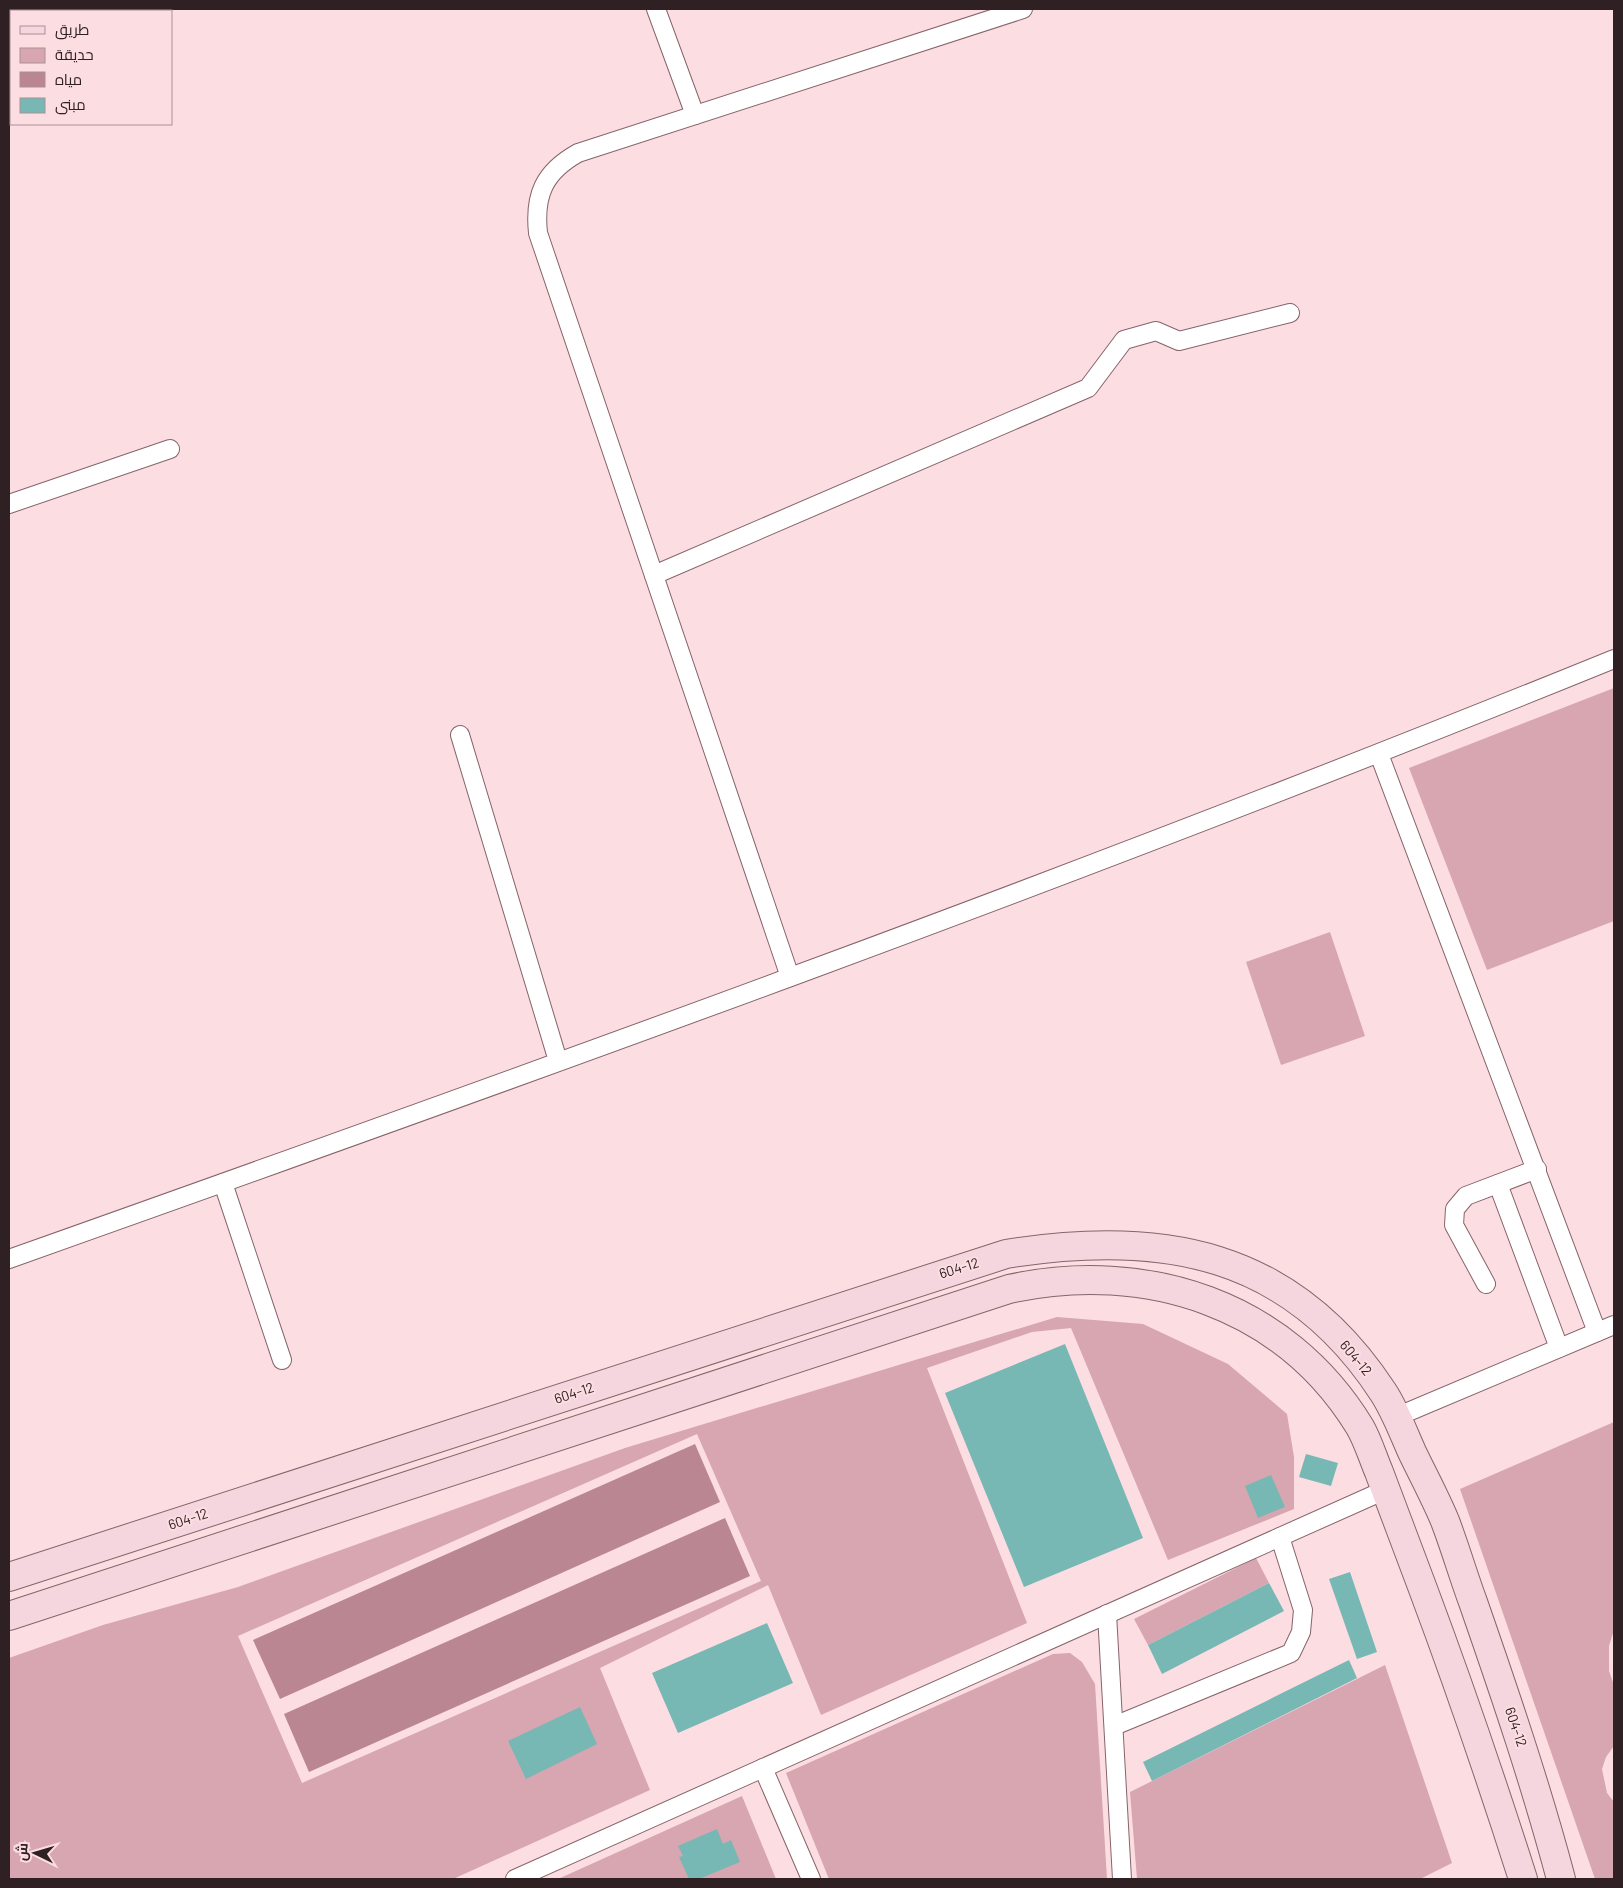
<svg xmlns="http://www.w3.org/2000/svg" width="1623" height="1888" font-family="Barlow,Cairo,sans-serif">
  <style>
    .green { fill: #d8a6b0; fill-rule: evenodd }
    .water { fill: #ba8691 }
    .building { fill: #77b7b4 }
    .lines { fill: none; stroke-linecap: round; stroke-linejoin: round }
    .service-casing { stroke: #85646a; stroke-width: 20 }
    .secondary-casing { stroke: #85646a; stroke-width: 30 }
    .service { stroke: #fff; stroke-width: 18 }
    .secondary { stroke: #f6d6de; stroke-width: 28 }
    .labels { text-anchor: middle; stroke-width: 4; stroke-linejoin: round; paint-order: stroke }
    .street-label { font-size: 14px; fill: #2e2023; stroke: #fcdde2 }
  </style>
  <rect width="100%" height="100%" fill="#fcdde2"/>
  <!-- green -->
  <g class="green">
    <polygon points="1614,688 1614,921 1487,970 1409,768"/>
    <polygon points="1330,932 1365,1036 1281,1065 1246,962"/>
    <path d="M 1057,1317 L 1143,1324 L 1228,1364 L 1287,1414 L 1294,1457 L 1294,1509 L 1168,1560 L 1071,1328 L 1032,1332 L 927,1368 L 1027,1623 L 821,1715 L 768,1585 L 600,1668 L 650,1790 L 453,1879 L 9,1879 L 9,1658 L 103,1625 L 238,1587 L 625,1448 ZM 697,1434 L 761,1581 L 302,1783 L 238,1636 Z"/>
    <polygon points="1614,1422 1614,1630 1609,1646 1609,1671 1614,1685 1614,1746 1606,1757 1602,1769 1607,1793 1614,1802 1614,1879 1595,1879 1460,1489"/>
    <polygon points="1256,1558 1269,1583 1148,1645 1134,1619"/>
    <polygon points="1070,1653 1082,1662 1095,1684 1107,1879 829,1879 786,1773 1053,1654"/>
    <polygon points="1385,1665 1452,1863 1420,1879 1137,1879 1130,1792"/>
    <polygon points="742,1796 776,1879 558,1879"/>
  </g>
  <!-- water -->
  <g class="water">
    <polygon points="695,1444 720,1502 280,1699 253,1640"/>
    <polygon points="725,1518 750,1576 309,1772 284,1714"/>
  </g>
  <!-- building -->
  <g class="building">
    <polygon points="1065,1344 1143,1538 1024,1587 945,1393"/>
    <polygon points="1306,1454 1338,1463 1331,1486 1299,1477"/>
    <polygon points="1271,1475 1285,1507 1258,1518 1245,1486"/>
    <polygon points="1350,1572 1377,1652 1357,1659 1329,1579"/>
    <polygon points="1269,1583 1284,1611 1162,1674 1148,1645"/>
    <polygon points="767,1623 793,1683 678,1733 652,1673"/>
    <polygon points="1349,1660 1357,1678 1152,1781 1143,1762"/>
    <polygon points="580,1707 597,1744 526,1779 508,1741"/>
    <polygon points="717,1829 723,1844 731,1840 740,1862 699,1879 689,1879 679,1857 683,1856 678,1846"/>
  </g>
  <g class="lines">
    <!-- service casing -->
    <g class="service-casing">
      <g id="service">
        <polyline points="656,9 695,115"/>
        <polyline points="9,504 170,449"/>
        <polyline points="654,575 1088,388 1124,340 1156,331 1179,341 1290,313"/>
        <polyline points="460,735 558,1061"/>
        <polyline points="1379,754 1597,1332"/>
        <path d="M 790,977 L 538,233 C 534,195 544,172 578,153 L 1023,9"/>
        <polyline points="223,1183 282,1360"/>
        <polyline points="1498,1184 1559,1348"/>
        <path d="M 9,1259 C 547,1068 1085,874 1614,659"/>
        <polyline points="1486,1284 1454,1225 1455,1209 1466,1196 1537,1169"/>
        <polyline points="1396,1417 1614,1325"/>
        <polyline points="1107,1614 1122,1879"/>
        <polyline points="1114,1726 1291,1653 1301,1632 1303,1610 1280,1537"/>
        <polyline points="763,1768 811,1879"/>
        <polyline points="515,1879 1385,1490"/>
      </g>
    </g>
    <!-- secondary casing -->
    <g class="secondary-casing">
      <g id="secondary">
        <path d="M 9,1577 L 1006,1254 C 1161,1229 1291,1251 1383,1392 C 1395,1410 1403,1432 1412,1452 C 1423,1475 1435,1497 1445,1521 C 1455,1547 1463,1575 1473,1602 C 1505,1694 1536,1785 1561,1879"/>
        <path d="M 9,1616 L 1009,1289 C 1146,1259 1285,1304 1360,1427 C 1368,1441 1373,1458 1379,1472 C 1394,1511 1408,1550 1423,1589 C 1459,1685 1492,1782 1523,1879"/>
      </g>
    </g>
    <!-- service -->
    <use href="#service" class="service"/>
    <!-- secondary -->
    <use href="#secondary" class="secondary"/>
  </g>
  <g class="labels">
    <!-- street labels -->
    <g class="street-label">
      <text transform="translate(959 1268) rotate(-17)" y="5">604-12</text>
      <text transform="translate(1356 1358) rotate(50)" y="5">604-12</text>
      <text transform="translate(574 1393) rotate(-18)" y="5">604-12</text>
      <text transform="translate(188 1519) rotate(-18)" y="5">604-12</text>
      <text transform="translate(1516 1727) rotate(71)" y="5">604-12</text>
    </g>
  </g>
  <!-- border -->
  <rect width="1623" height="1888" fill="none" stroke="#2e2023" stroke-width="20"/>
  <!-- legend -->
  <rect x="10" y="10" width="162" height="115" fill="#fcdde2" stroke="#aa9196"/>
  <rect x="20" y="26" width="25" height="8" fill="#f6d6de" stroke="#aa9196"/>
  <text x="55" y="35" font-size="15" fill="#2e2023">طريق</text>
  <rect x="20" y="48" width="25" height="15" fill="#d8a6b0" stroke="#aa9196"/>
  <text x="55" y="60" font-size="15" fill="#2e2023">حديقة</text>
  <rect x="20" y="72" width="25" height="15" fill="#ba8691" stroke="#aa9196"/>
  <text x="55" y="85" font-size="15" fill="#2e2023">مياه</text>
  <rect x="20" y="98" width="25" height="15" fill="#77b7b4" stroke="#aa9196"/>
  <text x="55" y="110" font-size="15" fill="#2e2023">مبنى</text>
  <!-- north arrow -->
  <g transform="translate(35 1853) rotate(275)" stroke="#fcdde2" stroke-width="4" paint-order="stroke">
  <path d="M0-4L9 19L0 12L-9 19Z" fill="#2e2023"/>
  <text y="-8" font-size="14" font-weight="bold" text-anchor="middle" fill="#2e2023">ش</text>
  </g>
</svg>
